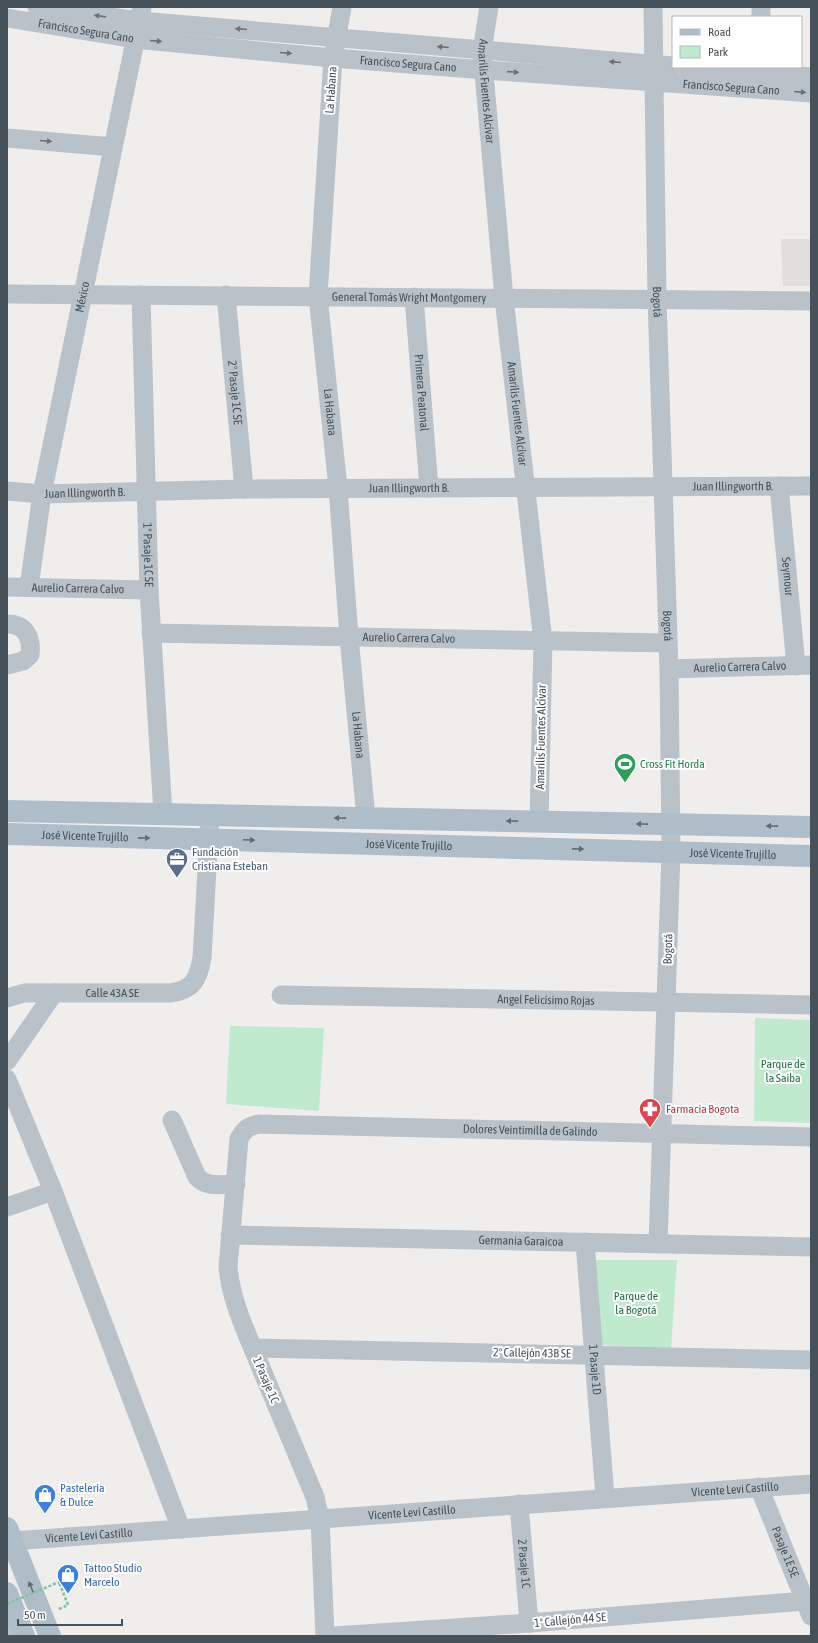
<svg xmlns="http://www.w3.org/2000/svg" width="818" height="1643" font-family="'Asap Condensed',sans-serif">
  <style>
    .education { fill: #e1dede }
    .green { fill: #bfeace }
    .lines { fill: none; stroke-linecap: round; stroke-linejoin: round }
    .path { stroke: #7bc49e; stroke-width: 2.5; stroke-dasharray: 3 2; stroke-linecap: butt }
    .minor { stroke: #bac2c9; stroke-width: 19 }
    .major { stroke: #afbdc9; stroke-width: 22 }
    .path-bridge { stroke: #7bc49e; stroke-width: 2.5; stroke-dasharray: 3 2; stroke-linecap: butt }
    .oneway { fill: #6a737b }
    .oneway2 { fill: #616c75 }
    .labels { text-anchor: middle; stroke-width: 4; stroke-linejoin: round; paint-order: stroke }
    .street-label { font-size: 12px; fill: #475159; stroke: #fff }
    .leisure-label { font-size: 12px; fill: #27864d; stroke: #fff; text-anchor: start }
    .service-label { font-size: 12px; fill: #4e5e75; stroke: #fff; text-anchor: start }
    .park-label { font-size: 12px; fill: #207246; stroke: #fff }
    .health-label { font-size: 12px; fill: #be3a42; stroke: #fff; text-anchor: start }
    .shop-label { font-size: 12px; fill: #366cbe; stroke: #fff; text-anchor: start }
  </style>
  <rect width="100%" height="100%" fill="#f0eded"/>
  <!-- education -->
  <polygon class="education" points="781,239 811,239 811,286 783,286"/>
  <!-- green -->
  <g class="green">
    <polygon points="755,1018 811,1020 811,1123 754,1121"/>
    <polygon points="230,1026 324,1028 319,1111 226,1104"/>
    <polygon points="595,1260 677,1260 671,1349 601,1345"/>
  </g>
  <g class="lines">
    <!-- path -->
    <polyline class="path" points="59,1609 68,1605 59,1582"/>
    <!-- minor -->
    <g class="minor">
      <polyline points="37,7 139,21 673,66"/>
      <path id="s1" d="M 342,7 L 333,58 L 318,296 L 338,488 L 349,637 L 366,818"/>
      <path id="s2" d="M 489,7 L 482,51 L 504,298 L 543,641 L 539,822"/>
      <path id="s3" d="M 653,7 L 657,299 L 669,669 L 671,852 L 658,1244"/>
      <polyline points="761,7 761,17"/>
      <path id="s4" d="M 7,18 L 135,39 L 333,58 L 485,70 L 811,93"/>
      <polyline points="686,67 811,77"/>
      <polyline points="7,138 113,147"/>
      <path id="s5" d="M 7,294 L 811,301"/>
      <path id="s6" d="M 141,295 L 149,590 L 163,814"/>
      <path id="s7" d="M 226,295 L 244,489"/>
      <path id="s8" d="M 414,297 L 429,488"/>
      <path id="s9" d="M 779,486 L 796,666"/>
      <path id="s10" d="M 7,491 L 42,494 L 244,489 L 811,486"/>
      <path id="s11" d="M 7,587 L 149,590"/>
      <path id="s12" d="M 29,587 L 42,494 L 142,7"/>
      <path d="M 7,624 C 26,624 32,638 30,655 L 23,661 L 7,665"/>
      <path id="s13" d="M 151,633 L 667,643"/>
      <path id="s14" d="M 669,669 L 811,665"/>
      <path id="s15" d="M 281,995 L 811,1005"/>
      <path id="s16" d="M 7,998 L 24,993 L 170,993 C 193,990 198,980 202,958 L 210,815"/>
      <polyline points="7,1061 54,993"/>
      <polyline points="7,1079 53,1191 181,1529"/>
      <path d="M 172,1120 L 197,1177 C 207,1188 221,1184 236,1184"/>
      <polyline points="7,1207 53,1191"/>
      <path id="s17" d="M 230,1235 L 811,1247"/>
      <path id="s18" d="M 585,1242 L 605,1497"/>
      <polyline points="253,1348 811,1360"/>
      <path id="s19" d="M 759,1487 L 811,1616"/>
      <path id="s20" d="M 519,1504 L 529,1623"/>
      <path id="s21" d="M 12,1541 L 811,1484"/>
      <polyline points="7,1629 10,1636"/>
      <path id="s22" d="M 325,1636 L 320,1519 L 315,1497 C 297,1454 279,1411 261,1368 C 248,1336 231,1302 228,1267 L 239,1139 C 244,1129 249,1126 259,1124 L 811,1137"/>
      <polyline points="334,1636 529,1623 805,1601"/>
    </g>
    <!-- major -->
    <g class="major">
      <polyline points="7,811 811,827"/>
      <path id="s23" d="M 7,834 L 811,856"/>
      <polyline points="7,1528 50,1636"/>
      <polyline points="7,1593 24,1636"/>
    </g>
    <!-- path-bridge -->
    <polyline class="path-bridge" points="7,1604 59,1582"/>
  </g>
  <!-- one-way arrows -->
  <defs><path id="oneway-solid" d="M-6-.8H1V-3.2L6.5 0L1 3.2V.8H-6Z"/></defs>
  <g class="oneway">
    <use href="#oneway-solid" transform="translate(100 16) rotate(-172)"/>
    <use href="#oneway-solid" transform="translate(241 29) rotate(-175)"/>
    <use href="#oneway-solid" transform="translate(156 41) rotate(5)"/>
    <use href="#oneway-solid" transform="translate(443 47) rotate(-175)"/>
    <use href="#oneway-solid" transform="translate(286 53) rotate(5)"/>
    <use href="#oneway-solid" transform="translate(615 62) rotate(-175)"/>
    <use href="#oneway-solid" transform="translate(513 72) rotate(4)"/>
    <use href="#oneway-solid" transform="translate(800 92) rotate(5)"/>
    <use href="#oneway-solid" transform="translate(46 141) rotate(5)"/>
  </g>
  <g class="oneway2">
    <use href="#oneway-solid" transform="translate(340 818) rotate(-179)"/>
    <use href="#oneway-solid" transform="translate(512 821) rotate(-179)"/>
    <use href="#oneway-solid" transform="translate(642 824) rotate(-179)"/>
    <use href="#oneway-solid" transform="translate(772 826) rotate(-179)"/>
    <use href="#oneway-solid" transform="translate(144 838) rotate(1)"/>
    <use href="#oneway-solid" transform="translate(249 840) rotate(2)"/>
    <use href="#oneway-solid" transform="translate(578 849) rotate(1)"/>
    <use href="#oneway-solid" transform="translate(31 1587) rotate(-112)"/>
  </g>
  <!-- icons -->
  <defs>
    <g id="stadium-pin" transform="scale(1.15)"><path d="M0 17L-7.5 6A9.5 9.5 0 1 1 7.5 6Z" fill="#2e9e5b" stroke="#fff"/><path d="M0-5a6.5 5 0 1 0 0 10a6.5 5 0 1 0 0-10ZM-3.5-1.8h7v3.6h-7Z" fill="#fff"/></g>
    <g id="office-pin" transform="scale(1.15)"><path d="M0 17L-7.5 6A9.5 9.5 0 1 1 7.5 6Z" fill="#5c6f8a" stroke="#fff"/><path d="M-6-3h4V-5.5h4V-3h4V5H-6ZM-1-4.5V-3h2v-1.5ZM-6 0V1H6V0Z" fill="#fff"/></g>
    <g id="pharmacy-pin" transform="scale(1.15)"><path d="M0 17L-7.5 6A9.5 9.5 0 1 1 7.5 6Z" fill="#e0444e" stroke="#fff"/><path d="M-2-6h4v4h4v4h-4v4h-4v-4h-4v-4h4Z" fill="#fff"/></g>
    <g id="shop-pin" transform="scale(1.15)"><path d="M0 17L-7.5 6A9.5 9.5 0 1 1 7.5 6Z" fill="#3f7fe0" stroke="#fff"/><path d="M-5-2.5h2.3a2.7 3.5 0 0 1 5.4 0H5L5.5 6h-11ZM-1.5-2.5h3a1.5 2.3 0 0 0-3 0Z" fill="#fff"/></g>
  </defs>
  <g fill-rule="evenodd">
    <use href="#stadium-pin" x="625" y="764"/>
    <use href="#office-pin" x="177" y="859"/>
    <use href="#pharmacy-pin" x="650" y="1109"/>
    <use href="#shop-pin" x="45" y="1495"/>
    <use href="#shop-pin" x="68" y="1575"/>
  </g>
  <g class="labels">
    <!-- street labels -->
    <g class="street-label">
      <text dy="4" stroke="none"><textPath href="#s4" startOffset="80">Francisco Segura Cano</textPath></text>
      <text dy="4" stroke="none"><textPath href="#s4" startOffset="404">Francisco Segura Cano</textPath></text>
      <text dy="4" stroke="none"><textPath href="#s4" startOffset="728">Francisco Segura Cano</textPath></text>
      <text transform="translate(331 90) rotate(-86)" y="4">La Habana</text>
      <text dy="4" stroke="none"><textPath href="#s2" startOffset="85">Amarilis Fuentes Alcívar</textPath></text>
      <text dy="4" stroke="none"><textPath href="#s12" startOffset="295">México</textPath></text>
      <text dy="4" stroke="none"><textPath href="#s5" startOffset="402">General Tomás Wright Montgomery</textPath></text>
      <text dy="4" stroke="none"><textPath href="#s3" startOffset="295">Bogotá</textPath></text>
      <text dy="4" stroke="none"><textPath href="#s7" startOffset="98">2° Pasaje 1C SE</textPath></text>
      <text dy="4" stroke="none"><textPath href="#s8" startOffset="96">Primera Peatonal</textPath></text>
      <text dy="4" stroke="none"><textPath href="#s1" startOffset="407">La Habana</textPath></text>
      <text dy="4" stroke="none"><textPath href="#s2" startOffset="409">Amarilis Fuentes Alcívar</textPath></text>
      <text dy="4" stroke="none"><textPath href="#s10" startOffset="726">Juan Illingworth B.</textPath></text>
      <text dy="4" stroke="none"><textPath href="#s10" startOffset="402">Juan Illingworth B.</textPath></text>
      <text dy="4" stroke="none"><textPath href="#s10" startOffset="78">Juan Illingworth B.</textPath></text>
      <text dy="4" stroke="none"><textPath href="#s6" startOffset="260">1° Pasaje 1C SE</textPath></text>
      <text dy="4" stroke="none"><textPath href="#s9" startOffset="91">Seymour</textPath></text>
      <text dy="4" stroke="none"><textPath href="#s11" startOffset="71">Aurelio Carrera Calvo</textPath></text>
      <text dy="4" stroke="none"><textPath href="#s3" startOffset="619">Bogotá</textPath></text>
      <text dy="4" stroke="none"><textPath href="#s13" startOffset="258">Aurelio Carrera Calvo</textPath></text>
      <text dy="4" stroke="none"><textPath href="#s14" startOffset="71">Aurelio Carrera Calvo</textPath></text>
      <text dy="4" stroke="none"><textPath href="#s1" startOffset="731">La Habana</textPath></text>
      <text transform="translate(541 737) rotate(-89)" y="4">Amarilis Fuentes Alcívar</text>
      <text dy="4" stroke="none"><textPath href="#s23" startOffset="78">José Vicente Trujillo</textPath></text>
      <text dy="4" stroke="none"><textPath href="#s23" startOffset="402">José Vicente Trujillo</textPath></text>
      <text dy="4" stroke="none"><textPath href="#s23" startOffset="726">José Vicente Trujillo</textPath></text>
      <text transform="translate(668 949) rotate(-88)" y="4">Bogotá</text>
      <text dy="4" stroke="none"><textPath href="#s16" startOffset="106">Calle 43A SE</textPath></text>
      <text dy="4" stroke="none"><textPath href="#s15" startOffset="265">Angel Felicísimo Rojas</textPath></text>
      <text dy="4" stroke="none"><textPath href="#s22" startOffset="812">Dolores Veintimilla de Galindo</textPath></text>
      <text dy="4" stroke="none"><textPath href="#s17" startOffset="291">Germania Garaicoa</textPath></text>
      <text transform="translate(532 1353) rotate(1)" y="4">2º Callejón 43B SE</text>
      <text dy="4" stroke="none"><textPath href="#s18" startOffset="128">1 Pasaje 1D</textPath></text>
      <text transform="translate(266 1380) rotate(67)" y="4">1 Pasaje 1C</text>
      <text dy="4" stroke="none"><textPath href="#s21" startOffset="725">Vicente Levi Castillo</textPath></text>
      <text dy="4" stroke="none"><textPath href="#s21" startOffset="401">Vicente Levi Castillo</textPath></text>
      <text dy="4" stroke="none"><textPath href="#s21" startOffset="77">Vicente Levi Castillo</textPath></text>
      <text dy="4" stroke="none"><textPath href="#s19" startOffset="70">Pasaje 1E SE</textPath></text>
      <text dy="4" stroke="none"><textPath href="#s20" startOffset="60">2 Pasaje 1C</textPath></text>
      <text transform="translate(570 1620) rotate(-5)" y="4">1º Callejón 44 SE</text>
    </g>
    <!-- leisure labels -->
    <g class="leisure-label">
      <text x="640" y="768">Cross Fit Horda</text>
    </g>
    <!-- service labels -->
    <g class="service-label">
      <text x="192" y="856">Fundación<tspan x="192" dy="14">Cristiana Esteban</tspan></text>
    </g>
    <!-- park labels -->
    <g class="park-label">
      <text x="783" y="1068">Parque de<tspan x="783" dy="14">la Saiba</tspan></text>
      <text x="636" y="1300">Parque de<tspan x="636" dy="14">la Bogotá</tspan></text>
    </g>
    <!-- health labels -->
    <g class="health-label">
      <text x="666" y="1113">Farmacia Bogota</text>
    </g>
    <!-- shop labels -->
    <g class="shop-label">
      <text x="60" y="1492">Pastelería<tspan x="60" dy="14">&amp; Dulce</tspan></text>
      <text x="84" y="1572">Tattoo Studio<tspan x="84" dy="14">Marcelo</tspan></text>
    </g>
  </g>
  <!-- border -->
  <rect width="818" height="1643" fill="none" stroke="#475159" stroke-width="16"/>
  <!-- legend -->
  <rect x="672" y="16" width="130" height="52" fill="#ffffff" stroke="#b5b9bd"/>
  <rect x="680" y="29" width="20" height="6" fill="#afbdc9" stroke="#b5b9bd"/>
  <text x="708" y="36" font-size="12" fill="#475159">Road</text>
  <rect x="680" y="46" width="20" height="12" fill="#bfeace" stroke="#b5b9bd"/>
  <text x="708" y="56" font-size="12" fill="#475159">Park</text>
  <!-- scale -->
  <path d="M18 1619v6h104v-6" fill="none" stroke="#475159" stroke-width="2"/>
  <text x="24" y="1619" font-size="12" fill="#475159" stroke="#ffffff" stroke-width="3" paint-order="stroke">50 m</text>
</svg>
